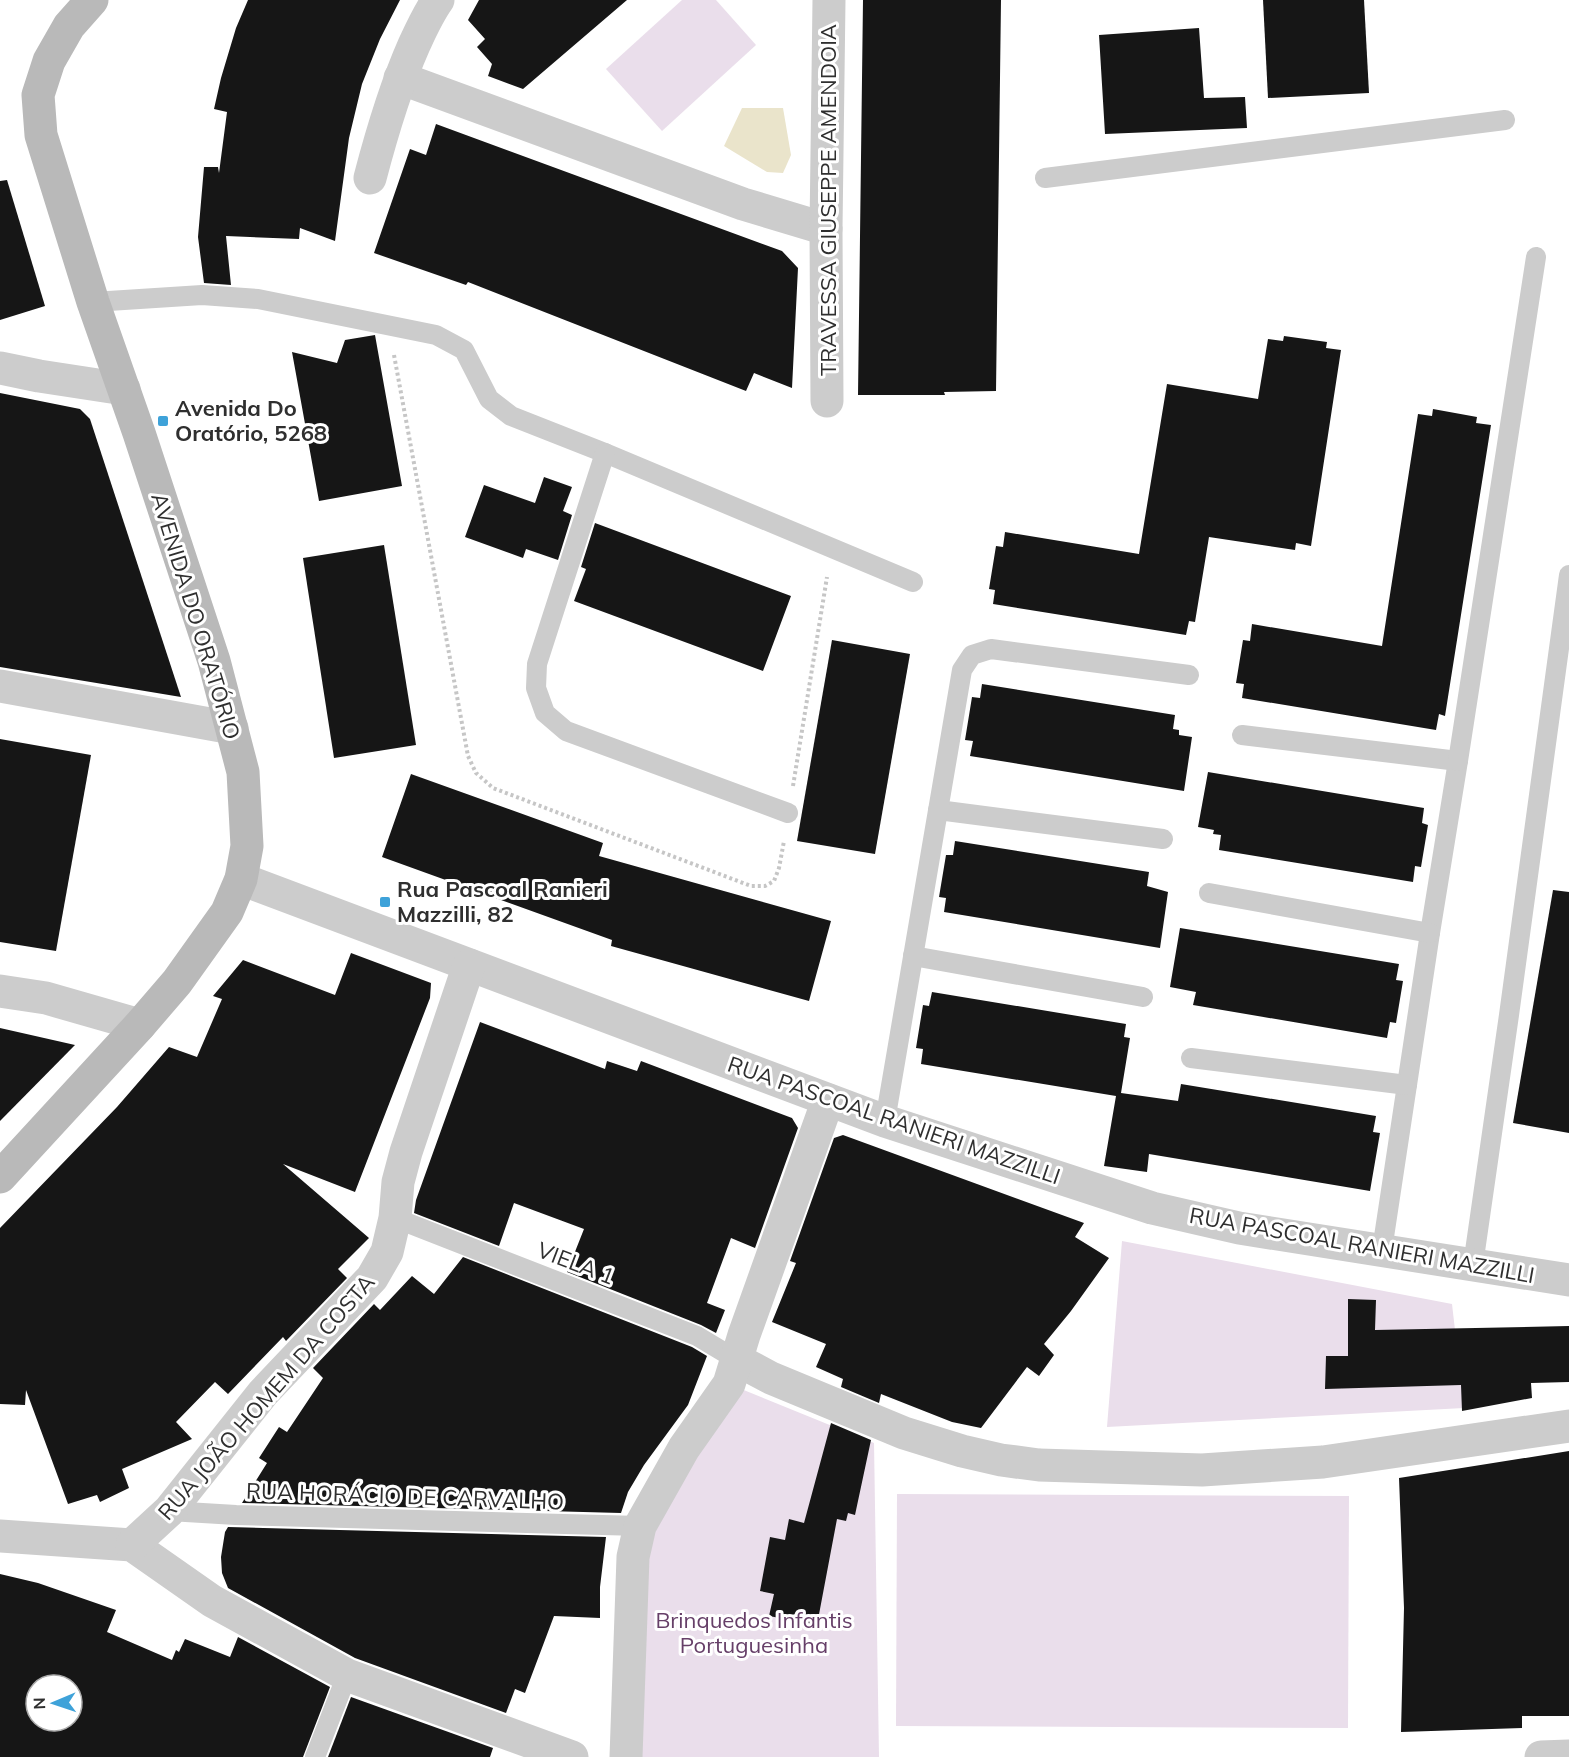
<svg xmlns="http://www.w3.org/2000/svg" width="1569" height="1757" font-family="Mulish,sans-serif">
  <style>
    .green { fill: #eadeeb }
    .water { fill: #eae4cb }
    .building { fill: #161616; fill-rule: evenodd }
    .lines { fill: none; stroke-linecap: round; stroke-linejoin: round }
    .path { stroke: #c6c6c6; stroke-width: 4; stroke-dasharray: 3 3; stroke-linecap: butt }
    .lane { stroke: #ccc; stroke-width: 20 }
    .street { stroke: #ccc; stroke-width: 33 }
    .secondary { stroke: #b9b9b9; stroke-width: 33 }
    .poi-dot { fill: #3ea2d9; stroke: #fff; stroke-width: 2 }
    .labels { text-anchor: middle; stroke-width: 6; stroke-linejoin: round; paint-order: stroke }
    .street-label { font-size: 22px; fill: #2f2f2f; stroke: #fff }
    .poi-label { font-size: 22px; font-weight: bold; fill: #2f2f2f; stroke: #fff; text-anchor: start }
    .park-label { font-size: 22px; fill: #663f68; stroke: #fff }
  </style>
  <rect width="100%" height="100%" fill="#fff"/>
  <!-- green -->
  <g class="green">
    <polygon points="682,0 716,0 756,45 662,131 606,69"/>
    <polygon points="1122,1241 1452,1304 1464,1408 1107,1427"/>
    <polygon points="729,1384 874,1443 879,1757 626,1757 633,1574"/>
    <polygon points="897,1494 1349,1496 1348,1728 896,1726"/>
  </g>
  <!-- water -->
  <polygon class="water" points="742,108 783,108 791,155 783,173 767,172 724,146"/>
  <!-- building -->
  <g class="building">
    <polygon points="248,0 400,0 380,39 362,84 349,138 335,241 300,228 299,239 226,236 231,285 204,283 198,237 204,167 218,167 219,173 227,112 214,109 221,78 236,28"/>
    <polygon points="479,0 627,0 523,89 488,76 492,64 477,47 485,39 468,20"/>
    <polygon points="863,0 1001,0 996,391 944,392 945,395 858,395"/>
    <polygon points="1263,0 1364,0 1369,93 1268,98"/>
    <polygon points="1199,28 1204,98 1245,97 1247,128 1105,134 1099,35"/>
    <polygon points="436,124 782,251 798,268 792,388 754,373 746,391 468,282 466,285 374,253 410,149 426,155"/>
    <polygon points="7,180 45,306 0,320 0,181"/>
    <polygon points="375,335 402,486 319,501 292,352 337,363 345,340"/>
    <polygon points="1284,336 1327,342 1326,348 1341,350 1311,546 1296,543 1295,550 1209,537 1195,622 1189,621 1186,635 993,604 995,590 989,589 996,546 1003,547 1005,532 1139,554 1167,384 1258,399 1268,339 1283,341"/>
    <polygon points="0,393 80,409 90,419 181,697 0,667"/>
    <polygon points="1433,409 1477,417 1476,423 1491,425 1445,716 1439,714 1436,730 1242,698 1244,684 1236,683 1243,640 1250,641 1252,624 1382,646 1418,414 1432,416"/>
    <polygon points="544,477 572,487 563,511 572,515 558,560 526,549 523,558 465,537 484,485 535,503"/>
    <polygon points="595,523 791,596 763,671 574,601 586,569 581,567"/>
    <polygon points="384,545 416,745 334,758 303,558"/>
    <polygon points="832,640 910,654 875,854 797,841"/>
    <polygon points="982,684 1175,715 1173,729 1179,730 1179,735 1192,737 1184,791 970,756 973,741 965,740 972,697 980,698"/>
    <polygon points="0,739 91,755 56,951 0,942"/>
    <polygon points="1208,772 1424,808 1422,823 1428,825 1421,867 1415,866 1413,882 1219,850 1221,835 1213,834 1214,830 1198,827"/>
    <polygon points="411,774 603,843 599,856 831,921 809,1001 611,946 612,940 382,857"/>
    <polygon points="955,841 1149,872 1147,886 1168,892 1160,948 944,912 946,898 939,897 946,855 953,855"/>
    <polygon points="1553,890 1569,892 1569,1133 1513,1123"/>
    <polygon points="1180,928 1399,964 1396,980 1403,981 1396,1023 1390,1022 1387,1038 1193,1005 1196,992 1170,987"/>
    <polygon points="351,953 431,983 430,998 355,1192 283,1164 369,1238 338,1269 347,1278 286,1341 283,1337 228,1394 215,1382 176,1422 192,1439 122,1469 129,1488 100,1502 97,1495 68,1504 26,1390 25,1405 0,1404 0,1228 117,1107 169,1047 197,1057 222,999 213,996 243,960 335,995"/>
    <polygon points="932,992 1126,1024 1124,1037 1130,1038 1121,1093 1178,1101 1181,1084 1376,1116 1373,1132 1380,1133 1370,1191 1149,1154 1147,1172 1104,1166 1116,1096 921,1064 923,1049 916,1048 923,1005 929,1006"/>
    <polygon points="480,1022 605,1069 607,1061 637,1071 641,1061 792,1118 798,1128 755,1248 731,1238 707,1303 725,1310 716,1333 701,1325 567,1272 584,1229 514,1203 499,1246 414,1213 416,1200"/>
    <polygon points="0,1028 75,1045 0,1121"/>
    <polygon points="843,1135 1084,1223 1075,1237 1109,1258 1071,1311 1044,1344 1054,1355 1039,1376 1027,1367 981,1428 952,1422 881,1394 879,1403 841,1387 843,1379 816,1367 826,1344 772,1322 796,1263 790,1261 834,1138"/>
    <polygon points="463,1257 692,1347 707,1356 688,1405 644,1465 628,1492 621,1513 242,1503 267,1463 259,1458 279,1427 287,1432 323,1378 313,1368 374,1304 380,1310 412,1276 434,1294"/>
    <polygon points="1348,1299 1376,1300 1375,1330 1569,1326 1569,1382 1531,1383 1532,1398 1462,1411 1461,1385 1325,1389 1326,1356 1348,1356"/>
    <polygon points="831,1423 871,1440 855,1515 848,1513 846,1521 837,1519 817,1625 769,1616 774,1594 760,1591 770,1537 785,1540 789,1519 804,1523"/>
    <polygon points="1569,1451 1569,1716 1522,1716 1522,1728 1401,1732 1404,1608 1399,1478"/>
    <polygon points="228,1527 606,1537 600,1587 600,1618 554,1616 525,1693 515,1689 506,1713 355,1658 228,1588 222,1573 221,1557 225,1532"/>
    <path d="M 0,1574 L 38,1583 L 116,1610 L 107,1632 L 172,1660 L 176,1650 L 179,1652 L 185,1639 L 230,1657 L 238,1637 L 330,1687 L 303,1757 L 0,1757 ZM 36,1685 L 72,1685 L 72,1721 L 36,1721 Z"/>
    <polygon points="351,1697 493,1748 490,1757 328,1757"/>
  </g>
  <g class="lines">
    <!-- path -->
    <g class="path">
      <polyline points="394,355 468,756 476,773 493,788 751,886 765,886 774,881 779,868 784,841"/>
      <polyline points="793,786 827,577"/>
    </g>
    <!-- lane -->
    <g class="lane">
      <polyline points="1045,178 1505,120"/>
      <polyline points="93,302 202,295 258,299 436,335 464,350 489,399 511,416 605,453 913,582"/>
      <polyline points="605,453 537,664 536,688 545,713 566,731 788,813"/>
      <polyline points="1242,735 1458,761 1430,933 1382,1250"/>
      <polyline points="1458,761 1536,257"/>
      <polyline points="938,810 1163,839"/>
      <polyline points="1209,893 1430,933"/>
      <polyline points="913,956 1143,997"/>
      <polyline points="1191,1058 1407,1085"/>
      <polyline points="885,1121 962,670 972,655 991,649 1189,675"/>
      <polyline points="395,1218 697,1336 737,1360"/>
      <polyline points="1473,1265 1509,1015 1569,575"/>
      <polyline points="169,1511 236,1515 640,1526"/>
      <polyline points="315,1757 347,1675"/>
    </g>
    <!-- street -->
    <g class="street">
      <polyline points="400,78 743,204 826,229"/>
      <path d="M 370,178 C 382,132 395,88 414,45 C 421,30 428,14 438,0"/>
      <polyline points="0,368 39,376 124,389"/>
      <polyline points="827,401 826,229 829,0"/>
      <polyline points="0,686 232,728"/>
      <polyline points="241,879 885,1121 1152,1208 1239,1228 1569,1280"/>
      <polyline points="0,991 46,998 140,1025"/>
      <polyline points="737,1360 771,1378 904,1433 962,1451 1001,1460 1039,1465 1202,1470 1323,1462 1569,1426"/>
      <polyline points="0,1536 132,1545 212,1601 347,1675 572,1757"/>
      <polyline points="132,1545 169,1511 263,1393 372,1278 387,1252 395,1218 398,1182 406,1152 469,965"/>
      <polyline points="626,1757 633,1557 640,1526 684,1448 729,1384 744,1335 828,1100"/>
      <polyline points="1541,1757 1569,1756"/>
    </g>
    <!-- secondary -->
    <polyline class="secondary" points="0,1177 140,1025 177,982 227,912 241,879 247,846 243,772 214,661 139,433 93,302 41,135 38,95 49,61 69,26 92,0"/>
  </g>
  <!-- markers -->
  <g class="poi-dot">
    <rect x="157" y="415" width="12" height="12" rx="3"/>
    <rect x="379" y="896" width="12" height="12" rx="3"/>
  </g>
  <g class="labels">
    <!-- street labels -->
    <g class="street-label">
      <text transform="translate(828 200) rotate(-90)" y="8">TRAVESSA GIUSEPPE AMENDOIA</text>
      <text transform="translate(196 616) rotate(73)" y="8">AVENIDA DO ORATÓRIO</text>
      <text transform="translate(894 1120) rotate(19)" y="8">RUA PASCOAL RANIERI MAZZILLI</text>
      <text transform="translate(1362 1245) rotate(10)" y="8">RUA PASCOAL RANIERI MAZZILLI</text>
      <text transform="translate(576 1263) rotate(21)" y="8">VIELA 1</text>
      <text transform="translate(266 1397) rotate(-49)" y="8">RUA JOÃO HOMEM DA COSTA</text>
      <text transform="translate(405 1496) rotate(2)" y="8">RUA HORÁCIO DE CARVALHO</text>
    </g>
    <!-- poi labels -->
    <g class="poi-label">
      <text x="175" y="416">Avenida Do<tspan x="175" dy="25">Oratório, 5268</tspan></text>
      <text x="397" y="897">Rua Pascoal Ranieri<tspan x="397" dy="25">Mazzilli, 82</tspan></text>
    </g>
    <!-- park labels -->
    <g class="park-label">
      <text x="754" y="1628">Brinquedos Infantis<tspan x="754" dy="25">Portuguesinha</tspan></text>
    </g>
  </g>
  <!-- north arrow -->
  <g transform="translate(54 1703) rotate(268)"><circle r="28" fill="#ffffff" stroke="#acacac" stroke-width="1.5"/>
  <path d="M0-4.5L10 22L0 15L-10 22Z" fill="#3ea2d9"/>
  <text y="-9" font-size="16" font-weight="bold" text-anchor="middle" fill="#2f2f2f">N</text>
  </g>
</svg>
